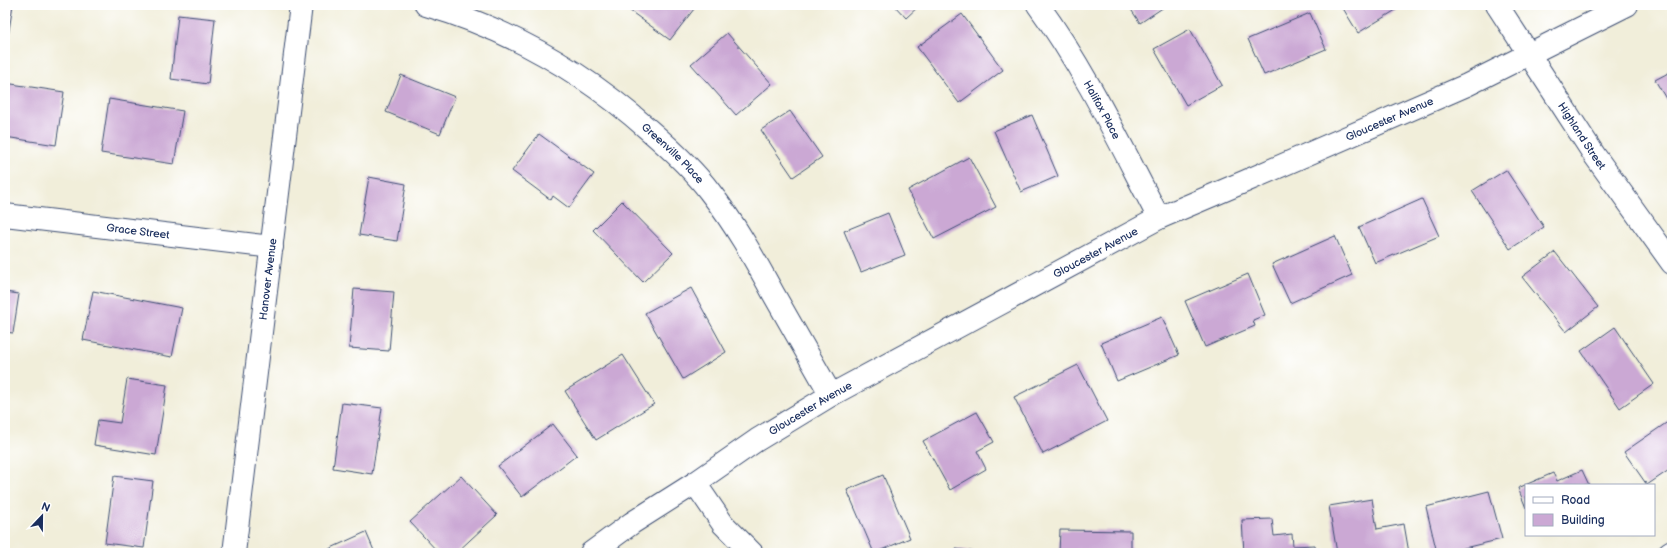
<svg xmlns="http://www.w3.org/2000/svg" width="1677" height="558" font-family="'Balsamiq Sans',sans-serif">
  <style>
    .building { fill: #cba8d4 }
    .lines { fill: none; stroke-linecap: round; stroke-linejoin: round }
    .minor-casing { stroke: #3b4c71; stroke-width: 24 }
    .tertiary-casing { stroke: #3b4c71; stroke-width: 24 }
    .minor { stroke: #fff; stroke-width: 22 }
    .tertiary { stroke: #fff; stroke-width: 22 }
    .labels { text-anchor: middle; stroke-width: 3; stroke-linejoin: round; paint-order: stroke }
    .street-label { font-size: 11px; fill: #1b2f5e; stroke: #fff }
  </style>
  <rect width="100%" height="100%" fill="#fff"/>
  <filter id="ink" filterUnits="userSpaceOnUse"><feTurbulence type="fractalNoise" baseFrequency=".025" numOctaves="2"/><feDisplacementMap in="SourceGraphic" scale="8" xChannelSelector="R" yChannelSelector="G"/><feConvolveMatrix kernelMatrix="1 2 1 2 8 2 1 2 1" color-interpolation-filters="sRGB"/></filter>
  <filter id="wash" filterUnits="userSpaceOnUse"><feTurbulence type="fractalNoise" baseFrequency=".012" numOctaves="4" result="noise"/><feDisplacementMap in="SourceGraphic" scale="16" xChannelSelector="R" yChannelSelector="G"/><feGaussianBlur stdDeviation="0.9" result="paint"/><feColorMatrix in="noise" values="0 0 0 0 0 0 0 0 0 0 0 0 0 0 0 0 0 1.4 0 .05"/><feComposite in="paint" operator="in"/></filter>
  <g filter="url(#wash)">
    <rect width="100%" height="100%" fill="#f1eeda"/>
    <g id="blocks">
      <!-- building -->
      <g class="building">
        <polygon points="5,5 13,5 6,49 5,49"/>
        <polygon points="622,5 689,5 694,9 670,40"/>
        <polygon points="894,5 920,5 906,18"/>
        <polygon points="1128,5 1167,5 1140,23"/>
        <polygon points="1341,5 1404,5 1358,33"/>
        <polygon points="1310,13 1326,49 1264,75 1248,39"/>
        <polygon points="962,14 1003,70 959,103 917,47"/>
        <polygon points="178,15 215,19 208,84 171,79"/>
        <polygon points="1190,29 1222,85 1186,105 1154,49"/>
        <polygon points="727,33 772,84 736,115 691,64"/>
        <polygon points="1672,71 1672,109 1655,80"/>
        <polygon points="401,75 455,97 440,134 386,112"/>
        <polygon points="5,83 64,92 56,145 5,137"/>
        <polygon points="109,99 183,111 174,164 101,153"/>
        <polygon points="790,111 822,157 793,177 761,130"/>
        <polygon points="1032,115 1058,176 1021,192 994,131"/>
        <polygon points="539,134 594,174 569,208 553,196 551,200 512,171"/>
        <polygon points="969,157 996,207 934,239 908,190"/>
        <polygon points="1506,170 1544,227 1510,249 1472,191"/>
        <polygon points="369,177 406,184 397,241 359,235"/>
        <polygon points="1422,199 1439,236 1375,263 1359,227"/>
        <polygon points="622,201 673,253 643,282 593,230"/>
        <polygon points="888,213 905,255 861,272 844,231"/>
        <polygon points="1335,236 1352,275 1290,303 1272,264"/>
        <polygon points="1555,252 1598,307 1566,332 1522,277"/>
        <polygon points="1248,274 1265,315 1253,320 1255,326 1205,347 1185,301"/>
        <polygon points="691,288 726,352 683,379 645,313"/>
        <polygon points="354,289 394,292 389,351 349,348"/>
        <polygon points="93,291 182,308 172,357 83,340"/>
        <polygon points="5,292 19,294 13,333 5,332"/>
        <polygon points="1162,317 1179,355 1117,381 1101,343"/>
        <polygon points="1615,327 1654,384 1620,408 1581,351"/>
        <polygon points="623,355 654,404 596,440 565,391"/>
        <polygon points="1078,365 1107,421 1043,454 1014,397"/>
        <polygon points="127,379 167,385 156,455 94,445 98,420 120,423"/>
        <polygon points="342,403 382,408 372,474 333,468"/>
        <polygon points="977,412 994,442 977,451 986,469 950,490 923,441"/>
        <polygon points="1672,419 1672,468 1647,485 1624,452"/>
        <polygon points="553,424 577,455 522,497 498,466"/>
        <polygon points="1582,470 1589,485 1526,485 1526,508 1518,488 1553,473 1557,481"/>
        <polygon points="883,475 910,538 874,553 847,490"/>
        <polygon points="114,476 153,481 144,548 105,543"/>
        <polygon points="461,476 497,515 456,553 439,553 410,522"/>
        <polygon points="1489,491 1502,539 1443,553 1437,553 1426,507"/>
        <polygon points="1372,499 1377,529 1404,524 1409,553 1337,553 1329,506"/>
        <polygon points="1272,519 1274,536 1292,534 1293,546 1315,545 1316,553 1244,553 1242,520"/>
        <polygon points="1060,530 1131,531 1131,553 1059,553"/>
        <polygon points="366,532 375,553 331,553 329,549"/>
        <polygon points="956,549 976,552 976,553 956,553"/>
      </g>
    </g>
  </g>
  <g filter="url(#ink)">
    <use href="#blocks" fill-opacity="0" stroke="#3b4c71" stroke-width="1"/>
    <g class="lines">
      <!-- minor casing -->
      <g class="minor-casing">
        <g id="minor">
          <path id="s1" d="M 426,5 C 509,29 585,73 649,130 C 671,149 693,169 710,192 C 735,224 754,258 773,293 C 792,327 812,361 831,395"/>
          <path id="s2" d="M 1038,5 C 1086,71 1121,146 1159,218"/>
          <path id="s3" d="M 5,215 L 272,247"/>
          <polyline points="695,483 723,524 752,553"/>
          <path id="s4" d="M 591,553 L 632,523 L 695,483 L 757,440 L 831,395 L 1159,218 L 1246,181 L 1467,85 L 1627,5"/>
          <polyline points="1669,553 1672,551"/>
        </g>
      </g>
      <!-- tertiary casing -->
      <g class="tertiary-casing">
        <g id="tertiary">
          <path id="s5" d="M 1497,5 L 1595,156 L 1672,263"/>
          <path id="s6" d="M 234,553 L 301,5"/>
        </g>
      </g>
      <!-- minor -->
      <use href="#minor" class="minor"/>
      <!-- tertiary -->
      <use href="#tertiary" class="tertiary"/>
    </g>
  </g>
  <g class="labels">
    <!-- street labels -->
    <g class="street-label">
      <text dy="4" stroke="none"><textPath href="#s2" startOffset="123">Halifax Place</textPath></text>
      <text dy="4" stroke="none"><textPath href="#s4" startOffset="911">Gloucester Avenue</textPath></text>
      <text dy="4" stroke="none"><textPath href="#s5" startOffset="156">Highland Street</textPath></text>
      <text dy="4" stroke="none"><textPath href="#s1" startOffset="291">Greenville Place</textPath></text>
      <text dy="4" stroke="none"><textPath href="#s3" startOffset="134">Grace Street</textPath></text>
      <text dy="4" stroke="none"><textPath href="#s4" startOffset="588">Gloucester Avenue</textPath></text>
      <text dy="4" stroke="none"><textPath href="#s6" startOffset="276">Hanover Avenue</textPath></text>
      <text dy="4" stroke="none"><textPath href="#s4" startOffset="263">Gloucester Avenue</textPath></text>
    </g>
  </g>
  <!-- margin -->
  <rect width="1677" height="558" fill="none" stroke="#fff" stroke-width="20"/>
  <!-- legend -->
  <rect x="1525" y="484" width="130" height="52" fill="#ffffff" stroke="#a4acbf"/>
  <rect x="1533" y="497" width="20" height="6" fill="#ffffff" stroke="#a4acbf"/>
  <text x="1561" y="504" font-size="12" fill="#1b2f5e">Road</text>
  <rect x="1533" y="514" width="20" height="12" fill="#cba8d4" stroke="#a4acbf"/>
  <text x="1561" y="524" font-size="12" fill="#1b2f5e">Building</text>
  <!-- north arrow -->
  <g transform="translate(42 516) rotate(22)" stroke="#ffffff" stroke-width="3" paint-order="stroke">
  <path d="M0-3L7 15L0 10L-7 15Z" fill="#1b2f5e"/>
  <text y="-6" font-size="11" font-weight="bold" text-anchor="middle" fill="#1b2f5e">N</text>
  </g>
</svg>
